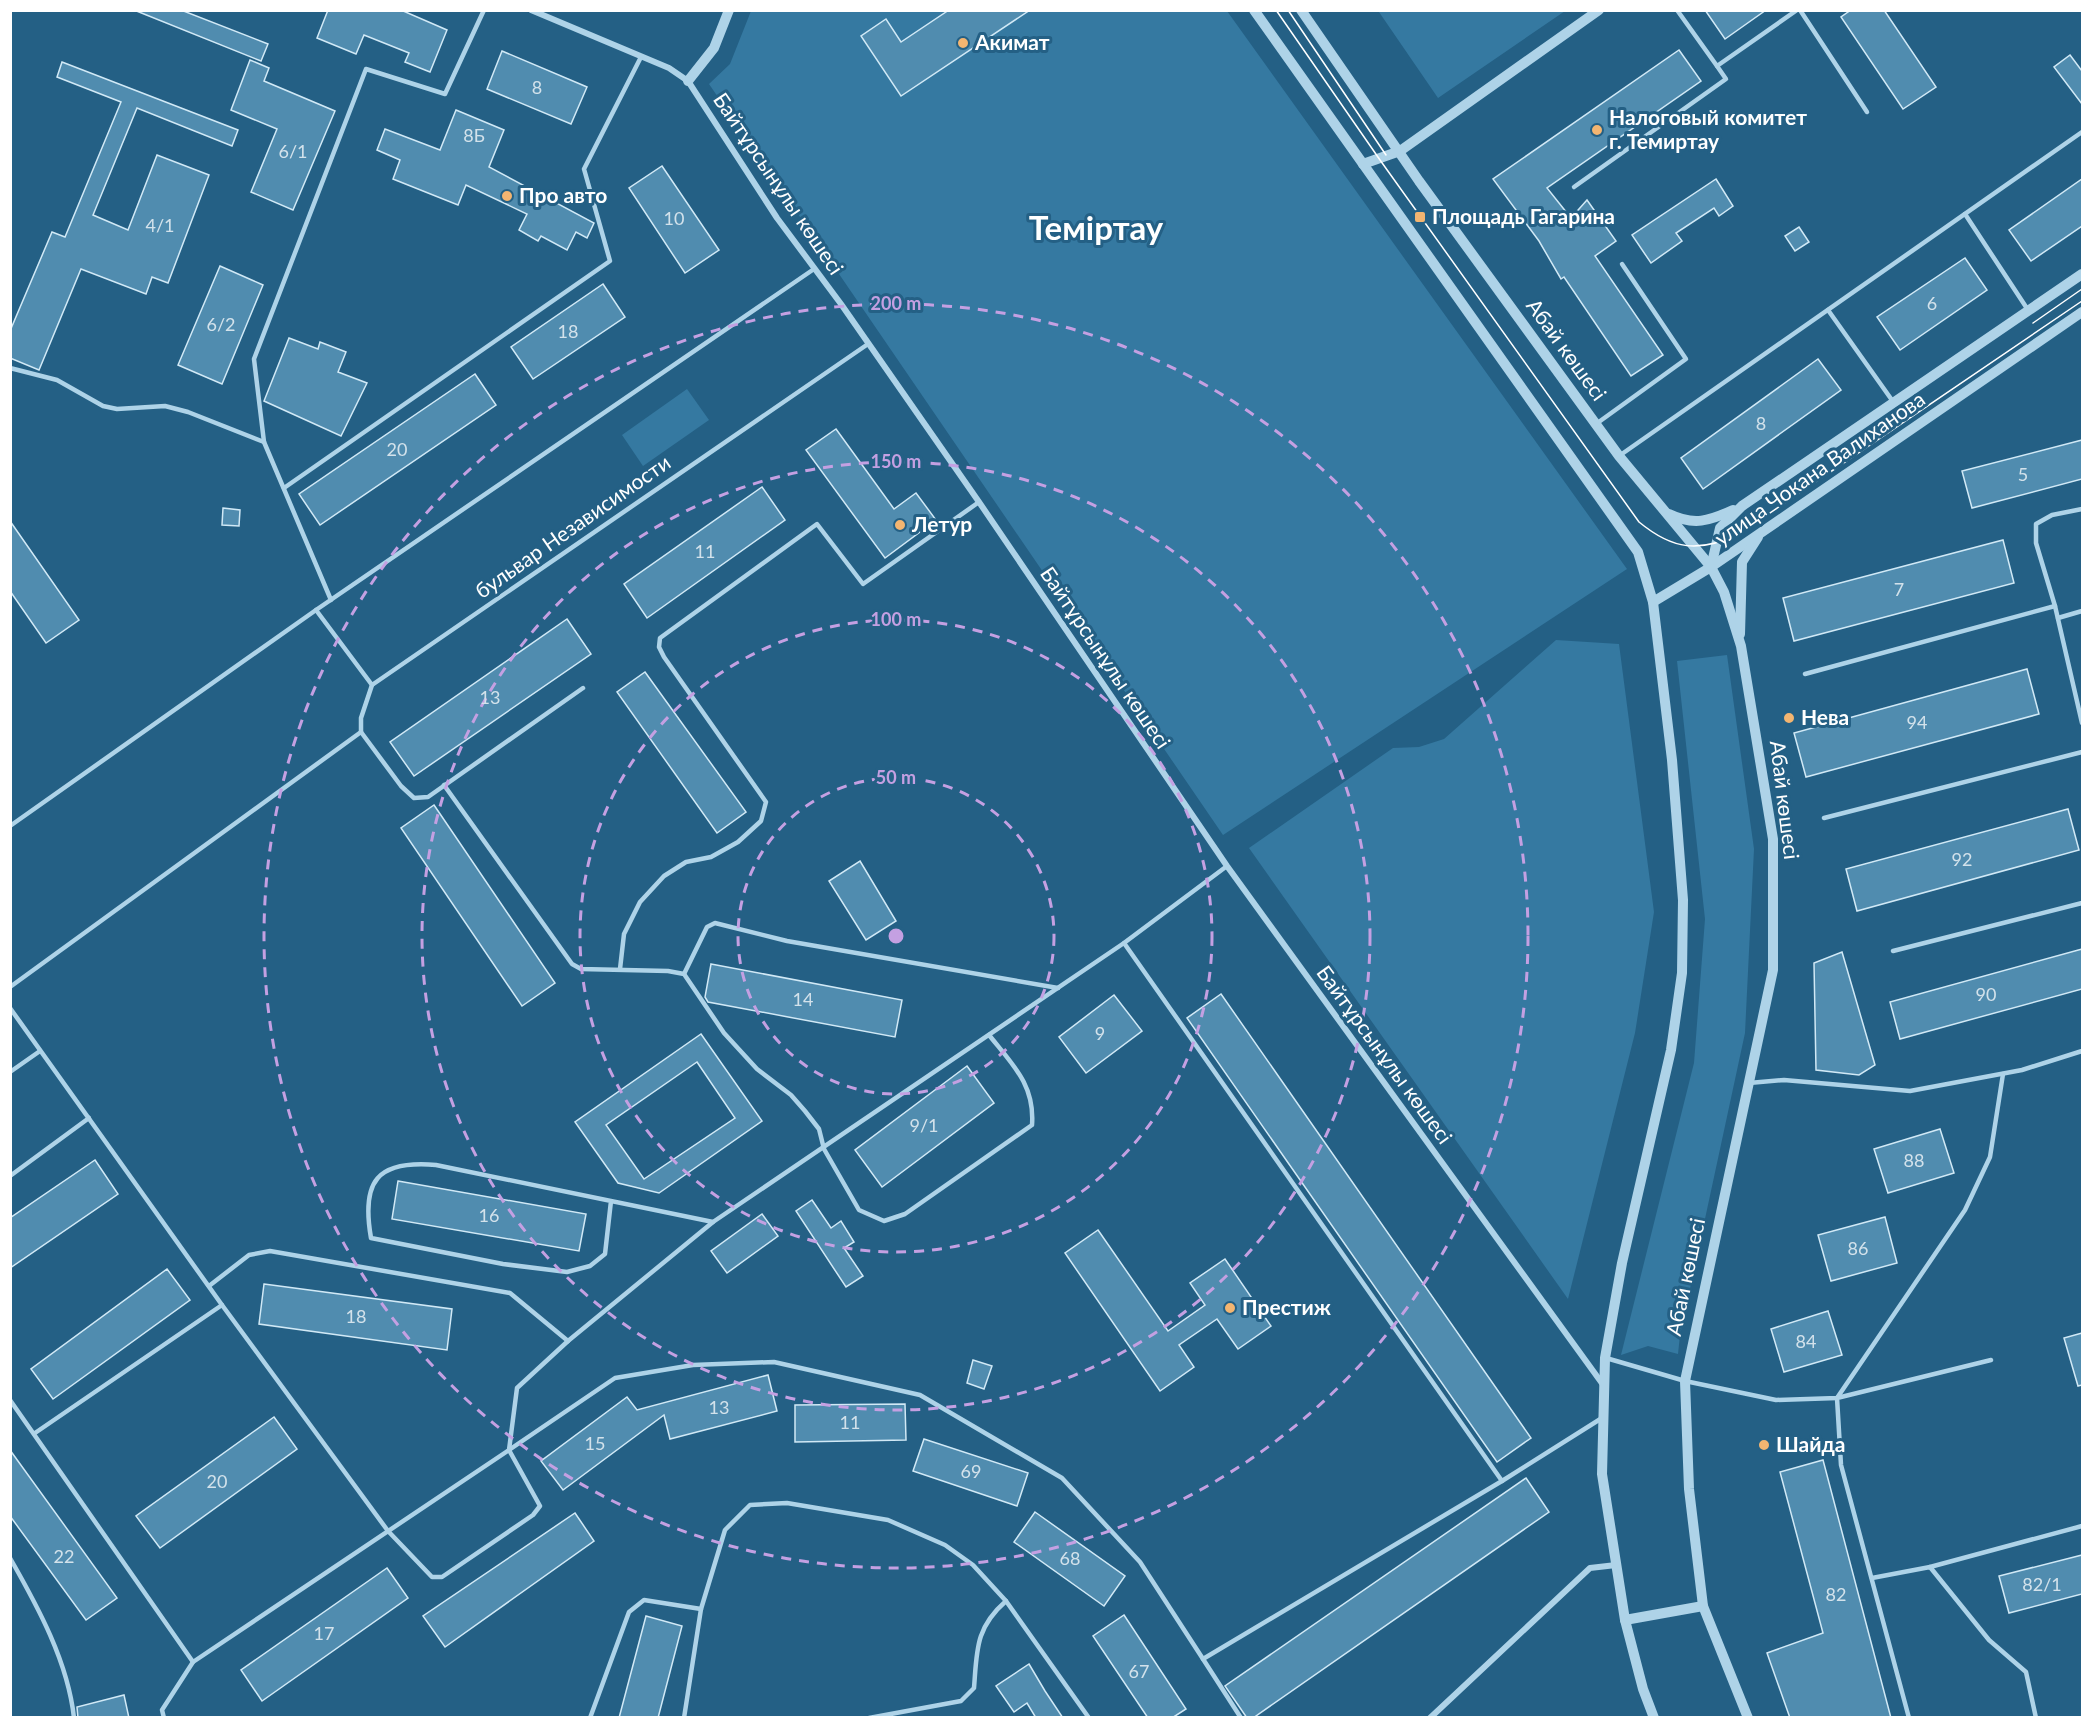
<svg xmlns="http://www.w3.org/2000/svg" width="2093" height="1728" font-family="Lato,sans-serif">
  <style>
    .green { fill: #3579a1 }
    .building { fill: #508caf; stroke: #d1e9f6; stroke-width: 1.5; fill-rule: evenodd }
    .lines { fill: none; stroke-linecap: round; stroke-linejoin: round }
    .service { stroke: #aed3e8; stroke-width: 4.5 }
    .minor { stroke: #aed3e8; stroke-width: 6 }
    .tertiary { stroke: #aed3e8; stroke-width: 10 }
    .tram { stroke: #fff; stroke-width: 1.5 }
    .ring { fill: none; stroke: #c4a0e2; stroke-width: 3; stroke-dasharray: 10 8 }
    .poi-dot { fill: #f3b571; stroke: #246085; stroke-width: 2 }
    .labels { text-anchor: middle; stroke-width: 6; stroke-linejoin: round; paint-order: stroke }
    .number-label { font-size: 18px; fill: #d3e2eb }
    .poi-label { font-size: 21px; font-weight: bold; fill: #fff; stroke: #246085; text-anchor: start }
    .street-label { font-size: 21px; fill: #fff; stroke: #246085 }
    .town-label { font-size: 33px; font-weight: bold; fill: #fff; stroke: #246085 }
    .centre { fill: #c4a0e2; stroke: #246085; stroke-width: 3 }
    .ring-label { font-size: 18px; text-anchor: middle; font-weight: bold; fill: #c4a0e2; stroke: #246085; stroke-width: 6; stroke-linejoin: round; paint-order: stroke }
  </style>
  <rect width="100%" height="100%" fill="#246085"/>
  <!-- green -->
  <g class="green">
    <polygon points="751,11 1227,11 1627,569 1223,835 709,84 730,64"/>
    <polygon points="1382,11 1382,10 1565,11 1438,98 1379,12"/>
    <polygon points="687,389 709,420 643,466 622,435"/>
    <polygon points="1556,640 1619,644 1654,912 1635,1033 1568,1299 1249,848 1393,748 1419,747 1444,739"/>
    <polygon points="1727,655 1754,849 1745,1033 1680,1335 1678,1354 1648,1346 1621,1355 1694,1063 1705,919 1677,661"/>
  </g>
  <!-- building -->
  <g class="building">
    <polygon points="134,10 181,10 268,44 261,61"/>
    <polygon points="328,10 401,10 447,30 430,72 405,62 409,53 364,35 356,54 317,38"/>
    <polygon points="949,10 1030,10 901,96 861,36 886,19 901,42"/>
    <polygon points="1705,10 1766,10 1725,39"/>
    <polygon points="1851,10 1884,10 1936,87 1903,109 1841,17"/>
    <polygon points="1679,50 1701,81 1547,188 1571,218 1587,200 1616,241 1595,256 1663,355 1631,376 1564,277 1561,279 1539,241 1493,179"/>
    <polygon points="502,51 587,87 571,124 487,89"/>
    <polygon points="2070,55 2082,71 2082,104 2054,67"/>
    <polygon points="250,60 269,68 264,81 335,111 293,210 251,192 277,129 231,110"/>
    <polygon points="62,62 238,130 232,146 137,108 93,215 128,230 157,155 209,175 168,283 152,277 146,294 81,269 39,370 10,358 10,331 52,232 65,237 121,102 57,77"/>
    <polygon points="456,110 504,130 489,167 594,223 587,238 576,232 567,250 541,236 538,241 519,230 527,214 466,185 458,205 393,179 400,160 377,150 385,129 440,150"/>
    <polygon points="662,166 719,250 685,273 629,188"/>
    <polygon points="1716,179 1733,206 1719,216 1714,208 1676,233 1682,241 1651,263 1632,235"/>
    <polygon points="2082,179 2082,226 2031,261 2009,230"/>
    <polygon points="1799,227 1809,242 1795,251 1785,236"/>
    <polygon points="1965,258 1987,290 1900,350 1877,317"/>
    <polygon points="220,266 263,285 222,384 178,365"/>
    <polygon points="603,284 625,317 533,379 511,347"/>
    <polygon points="289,338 318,349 320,342 346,352 338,372 367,383 341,436 264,401"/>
    <polygon points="1818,359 1841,390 1703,489 1681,458"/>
    <polygon points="475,374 496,405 320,525 299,494"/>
    <polygon points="836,429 894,509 916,493 936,520 885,558 806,450"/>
    <polygon points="2082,440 2082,479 1972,508 1962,471"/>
    <polygon points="762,487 785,520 647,618 624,584"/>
    <polygon points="223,508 240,510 239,526 222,525"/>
    <polygon points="10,521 79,620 46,643 10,591"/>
    <polygon points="2003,540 2014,583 1794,641 1783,598"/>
    <polygon points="567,619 591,654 414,776 390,742"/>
    <polygon points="2027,669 2039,714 1806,777 1794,733"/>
    <polygon points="645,672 746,812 717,833 617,692"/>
    <polygon points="434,805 555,983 522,1006 401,828"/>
    <polygon points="2068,809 2079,850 1857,911 1846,869"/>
    <polygon points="860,861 896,921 866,940 829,881"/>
    <polygon points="2082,949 2082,989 1900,1039 1890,1002"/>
    <polygon points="1842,952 1875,1065 1859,1075 1816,1070 1814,963"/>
    <polygon points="711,964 902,1000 895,1037 708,1002 705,997"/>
    <polygon points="1221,994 1531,1438 1497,1462 1187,1018"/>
    <polygon points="1114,995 1142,1031 1086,1073 1059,1037"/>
    <path d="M 701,1034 L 762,1121 L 659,1193 L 618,1183 L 575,1122 ZM 697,1062 L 735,1118 L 644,1179 L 606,1125 Z"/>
    <polygon points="967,1066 994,1103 882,1187 855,1150"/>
    <polygon points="1940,1129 1954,1173 1888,1193 1874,1149"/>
    <polygon points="95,1160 118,1194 10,1268 10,1218"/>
    <polygon points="398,1181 586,1214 579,1251 392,1219"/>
    <polygon points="812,1200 831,1228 841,1221 854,1242 844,1248 863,1276 846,1287 796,1211"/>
    <polygon points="762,1214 778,1236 727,1273 711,1251"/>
    <polygon points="1885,1217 1897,1263 1831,1281 1818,1235"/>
    <polygon points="1098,1230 1168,1331 1205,1305 1190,1283 1225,1259 1271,1326 1238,1349 1217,1319 1179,1345 1194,1367 1160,1391 1065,1253"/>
    <polygon points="167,1269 190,1300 53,1399 31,1369"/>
    <polygon points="264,1284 452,1309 447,1350 259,1324"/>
    <polygon points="1828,1311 1842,1355 1784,1372 1771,1329"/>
    <polygon points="2082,1333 2082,1385 2078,1386 2064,1338"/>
    <polygon points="973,1360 992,1366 984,1389 967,1383"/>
    <polygon points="768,1375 777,1411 670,1439 664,1415 563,1490 541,1461 627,1397 637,1410"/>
    <polygon points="905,1404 906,1440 795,1442 795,1405"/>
    <polygon points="274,1417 297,1449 160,1548 136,1516"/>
    <polygon points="924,1439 1028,1473 1017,1506 913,1471"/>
    <polygon points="10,1450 117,1598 86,1620 10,1516"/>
    <polygon points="1823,1460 1891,1718 1790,1718 1767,1653 1823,1633 1780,1472"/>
    <polygon points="1526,1478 1549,1512 1253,1718 1247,1718 1225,1686"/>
    <polygon points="1035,1512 1125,1576 1104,1606 1014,1542"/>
    <polygon points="575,1513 594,1541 445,1647 423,1616"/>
    <polygon points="2082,1555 2082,1594 2009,1613 1999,1576"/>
    <polygon points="387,1568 408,1598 262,1701 241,1670"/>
    <polygon points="1124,1615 1186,1709 1172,1718 1148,1718 1093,1636"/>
    <polygon points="646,1616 682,1626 658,1718 619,1718"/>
    <polygon points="1029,1664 1045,1691 1063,1718 1036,1718 1027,1703 1014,1712 996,1686"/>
    <polygon points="124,1695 129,1718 78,1718 77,1707"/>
  </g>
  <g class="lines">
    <!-- service -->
    <g class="service">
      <polyline points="1677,10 1717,66 1797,10"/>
      <polyline points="1800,10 1867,112"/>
      <polyline points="1574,187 1726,79 1717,66"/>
      <polyline points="1965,214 2028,310"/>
      <polyline points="1828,310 1894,403"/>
      <polyline points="10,368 57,380 103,406 117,409 165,406 188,412 264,442"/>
      <polyline points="1596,424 1686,359 1622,264"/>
      <polyline points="1619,456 2082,132"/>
      <polyline points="284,488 610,261 584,169 641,57"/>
      <polyline points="2082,509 2052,515 2036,524 2036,543 2055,606 2082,723"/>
      <polyline points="331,600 264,442 254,359 366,69 445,94 484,10"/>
      <polyline points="316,610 372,685 868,344"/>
      <polyline points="2058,618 2082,611"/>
      <polyline points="1805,674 2055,606"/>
      <polyline points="361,732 401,786 414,798 428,797 583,688"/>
      <path d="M 444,785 L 572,964 L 581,969 L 668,971 L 684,974 L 724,1033 L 757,1069 L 791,1095 L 805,1111 L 819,1129 L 824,1149 L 859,1210 L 884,1221 L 905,1214 L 1032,1125 C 1035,1085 1013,1065 989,1035"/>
      <polyline points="1824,818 2082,752"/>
      <polyline points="10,826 316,610 814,269"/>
      <polyline points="1124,943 1502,1481"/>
      <polyline points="1893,951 2082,903"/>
      <polyline points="620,969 624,934 640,902 664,876 686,862 711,857 738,842 761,821 766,802 664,657 659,647 660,638 817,524 863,584 979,502"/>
      <polyline points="684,974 707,927 715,923 787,941 1058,988"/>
      <polyline points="10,987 361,732 361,718 372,685"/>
      <polyline points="10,1008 222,1305 388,1531 432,1577 442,1577 533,1515 540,1506 509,1450 615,1378 693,1365 774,1362 920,1395 1062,1478 1140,1562 1203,1659"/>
      <polyline points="10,1072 40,1051"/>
      <polyline points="1749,1083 1784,1080 1910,1091 2022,1070 2082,1051"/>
      <polyline points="10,1176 89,1118"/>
      <path d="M 611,1201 L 605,1254 L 590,1266 L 567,1272 L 503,1264 L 371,1238 C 361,1181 377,1160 436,1165 L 713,1222"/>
      <polyline points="209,1286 249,1255 270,1251 510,1293 568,1341"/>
      <polyline points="1606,1358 1685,1381 1776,1400 1837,1398 1965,1210 1990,1157 2003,1074"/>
      <polyline points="10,1400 193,1662 509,1450 517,1388 568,1341 713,1222 1124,943 1227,866"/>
      <polyline points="35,1433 222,1305"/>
      <path d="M 10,1558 C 38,1607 68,1662 74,1718"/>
      <polyline points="1930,1567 2082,1526"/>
      <polyline points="1872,1578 1930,1567 1989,1640 2026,1672 2036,1718"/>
      <polyline points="164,1718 162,1710 193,1662"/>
      <polyline points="590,1718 629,1612 644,1600 701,1609 725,1530 750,1505 787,1503 888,1520 945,1545 973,1565 1006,1601 1089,1718"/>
      <polyline points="684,1718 701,1609"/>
      <path d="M 869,1718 L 961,1701 L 974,1688 C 977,1651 975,1628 1006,1601"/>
      <polyline points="1241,1718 1203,1659 1502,1481 1602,1418"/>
      <polyline points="1909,1718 1841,1465 1837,1398 1991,1360"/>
    </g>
    <!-- minor -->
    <g class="minor">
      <polyline points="531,10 669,68 688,81 777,218 841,304 979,502 1227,866 1604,1386"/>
      <polyline points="1430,1718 1590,1568 1616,1565"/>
    </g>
    <!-- tertiary -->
    <g class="tertiary">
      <polyline points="1254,10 1638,552 1653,602 1672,760 1683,900 1682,973 1671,1050 1622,1263 1605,1358 1602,1474 1625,1620 1643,1689 1654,1718"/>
      <polyline points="1301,10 1419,181 1619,456 1711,567 1724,592 1741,646 1773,839 1773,970 1685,1381 1689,1489 1703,1606 1748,1718"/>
      <polyline points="688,81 714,48 729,10"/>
      <polyline points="1363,164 1400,151 1599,10"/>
      <path d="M 1669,514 C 1694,526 1709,521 1733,510"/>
      <polyline points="1711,567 1720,528 1742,506 2082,274"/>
      <polyline points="1653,602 1711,567 2082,312"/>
      <polyline points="1740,634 1742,562 1758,537"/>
      <polyline points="1625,1620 1703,1606"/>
    </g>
    <!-- tram -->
    <g class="tram">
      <path d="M 1276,10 L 1380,160 L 1639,522 C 1673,550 1699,553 1739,534 L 2082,301"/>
      <polyline points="1288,10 1386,155"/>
      <polyline points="2033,323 2082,289"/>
    </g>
  </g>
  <!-- distance rings -->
  <g class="ring">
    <circle cx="896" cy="936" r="158"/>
    <circle cx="896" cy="936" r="316"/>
    <circle cx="896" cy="936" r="474"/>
    <circle cx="896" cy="936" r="632"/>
  </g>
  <!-- markers -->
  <g class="poi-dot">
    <circle cx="963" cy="43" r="6"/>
    <circle cx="1597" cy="130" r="6"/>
    <circle cx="507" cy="196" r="6"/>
    <rect x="1414" y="211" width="12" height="12" rx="3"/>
    <circle cx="900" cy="525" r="6"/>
    <circle cx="1789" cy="718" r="6"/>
    <circle cx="1230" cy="1308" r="6"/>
    <circle cx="1764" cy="1445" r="6"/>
  </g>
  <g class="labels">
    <!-- number labels -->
    <g class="number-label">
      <text x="537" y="94">8</text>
      <text x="474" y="142">8Б</text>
      <text x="293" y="158">6/1</text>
      <text x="674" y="225">10</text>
      <text x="160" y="232">4/1</text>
      <text x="1932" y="310">6</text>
      <text x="221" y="331">6/2</text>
      <text x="568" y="338">18</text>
      <text x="1761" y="430">8</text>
      <text x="397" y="456">20</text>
      <text x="2023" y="481">5</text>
      <text x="705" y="558">11</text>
      <text x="1899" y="596">7</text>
      <text x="490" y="704">13</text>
      <text x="1917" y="729">94</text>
      <text x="1962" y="866">92</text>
      <text x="1986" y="1001">90</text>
      <text x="803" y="1006">14</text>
      <text x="1100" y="1040">9</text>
      <text x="924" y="1132">9/1</text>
      <text x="1914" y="1167">88</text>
      <text x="489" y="1222">16</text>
      <text x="1858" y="1255">86</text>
      <text x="356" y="1323">18</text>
      <text x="1806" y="1348">84</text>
      <text x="719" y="1414">13</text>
      <text x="850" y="1429">11</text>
      <text x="595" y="1450">15</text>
      <text x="971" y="1478">69</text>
      <text x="217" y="1488">20</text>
      <text x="64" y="1563">22</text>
      <text x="1070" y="1565">68</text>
      <text x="2042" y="1591">82/1</text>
      <text x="1836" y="1601">82</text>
      <text x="324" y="1640">17</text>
      <text x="1139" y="1678">67</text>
    </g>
    <!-- poi labels -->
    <g class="poi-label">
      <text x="975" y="50">Акимат</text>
      <text x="1609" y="125">Налоговый комитет<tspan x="1609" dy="24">г. Темиртау</tspan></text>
      <text x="519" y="203">Про авто</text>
      <text x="1432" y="224">Площадь Гагарина</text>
      <text x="912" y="532">Летур</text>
      <text x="1801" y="725">Нева</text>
      <text x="1242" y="1315">Престиж</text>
      <text x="1776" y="1452">Шайда</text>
    </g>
    <!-- street labels -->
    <g class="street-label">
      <text transform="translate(778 184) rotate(56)" y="7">Байтұрсынұлы көшесі</text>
      <text transform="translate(1566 350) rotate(54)" y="7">Абай көшесі</text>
      <text transform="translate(1820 469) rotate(-35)" y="7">улица Чокана Валиханова</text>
      <text transform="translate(573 527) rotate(-35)" y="7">бульвар Независимости</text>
      <text transform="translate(1105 658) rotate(56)" y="7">Байтұрсынұлы көшесі</text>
      <text transform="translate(1784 800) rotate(83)" y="7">Абай көшесі</text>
      <text transform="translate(1384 1055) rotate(54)" y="7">Байтұрсынұлы көшесі</text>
      <text transform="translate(1686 1277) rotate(-78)" y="7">Абай көшесі</text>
    </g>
    <!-- town labels -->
    <g class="town-label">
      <text x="1096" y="240">Теміртау</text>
    </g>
  </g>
  <circle cx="896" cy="936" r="9" class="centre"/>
  <g class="ring-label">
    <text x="896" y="310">200 m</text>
    <text x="896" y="468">150 m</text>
    <text x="896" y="626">100 m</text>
    <text x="896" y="784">50 m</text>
  </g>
  <!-- border -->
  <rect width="2093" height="1728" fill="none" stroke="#ffffff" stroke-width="24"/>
</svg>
